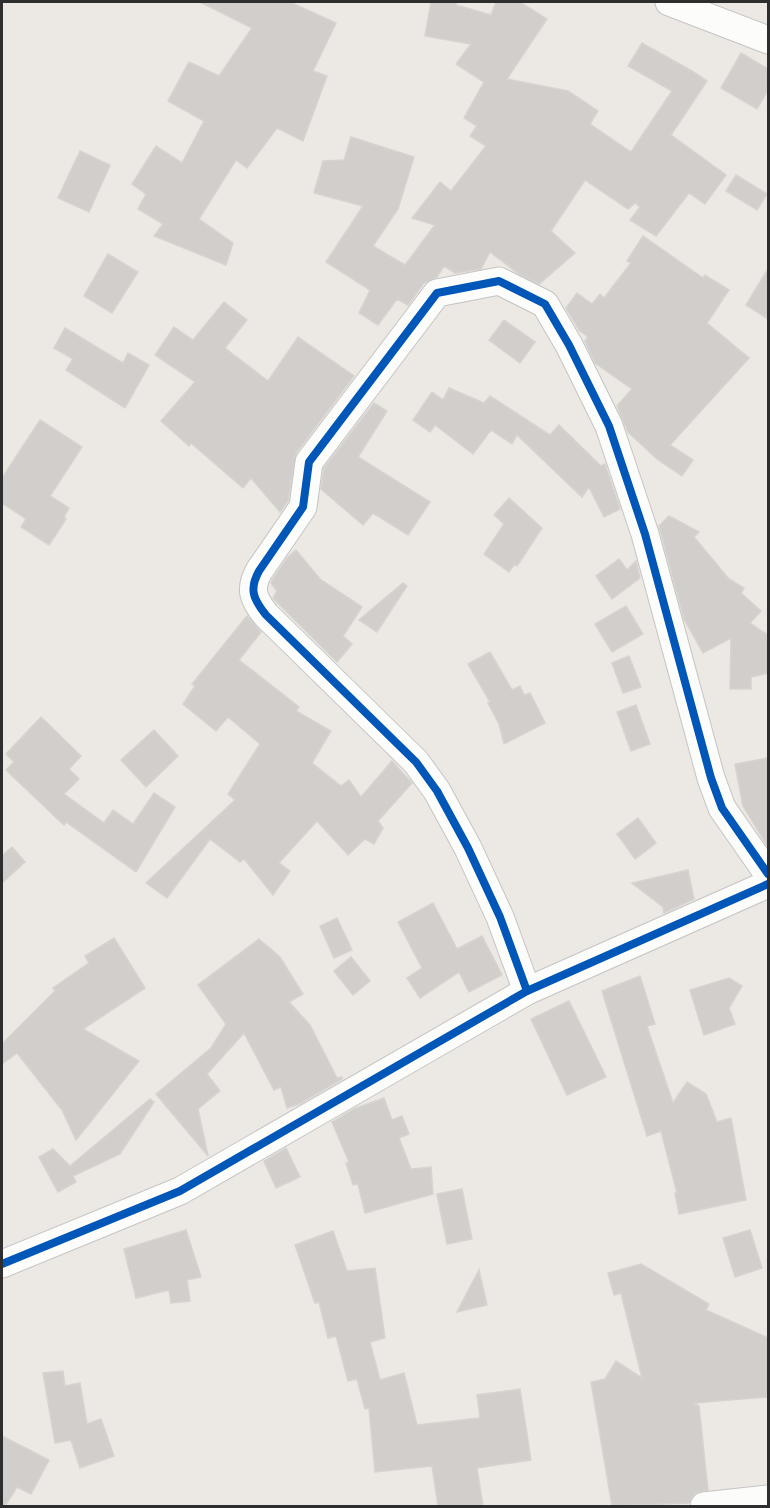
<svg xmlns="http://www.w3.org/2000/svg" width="770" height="1508" font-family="'Nunito Sans',sans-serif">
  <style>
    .building { fill: #d1cecb; stroke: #d7d4d0; stroke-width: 1.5 }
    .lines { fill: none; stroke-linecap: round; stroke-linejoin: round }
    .minor-casing { stroke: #c5c4c5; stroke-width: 29 }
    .minor { stroke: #fcfcfb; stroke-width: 27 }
    .cycleway-casing { stroke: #fff; stroke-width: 11 }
    .cycleway { stroke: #0057b8; stroke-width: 8 }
  </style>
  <rect width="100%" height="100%" fill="#ece8e4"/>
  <!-- building -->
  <g class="building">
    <polygon points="200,2 290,2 336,23 313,71 327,76 303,141 277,128 247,168 236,160 199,219 233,243 226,265 154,236 163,224 138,209 146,194 132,184 156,146 182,163 204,121 168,101 189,62 219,76 252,28"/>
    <polygon points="431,2 456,2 456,5 491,15 496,2 520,2 547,19 507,79 568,91 598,111 590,124 631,152 672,91 628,66 642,43 692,71 707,81 671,135 726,175 705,204 689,193 656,236 630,220 640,207 635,203 628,209 585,180 551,231 575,253 539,284 519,274 490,252 481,269 455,273 444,266 437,277 424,283 408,305 397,299 378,325 359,313 370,290 326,262 363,206 314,193 323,161 344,160 351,137 414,157 398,209 373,246 405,265 435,225 412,218 440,182 451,191 486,146 470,136 477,126 464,118 484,82 456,64 471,44 425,36"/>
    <polygon points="741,53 768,69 768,90 757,109 721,88"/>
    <polygon points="80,151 110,165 89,212 58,198"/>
    <polygon points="736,175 767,194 757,210 726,191"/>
    <polygon points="643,236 703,278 705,275 729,290 707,323 749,358 670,445 693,460 682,476 657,459 628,432 617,406 632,389 595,363 585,341 588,337 579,330 566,308 577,293 592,304 600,294 604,298 631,263 627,261"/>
    <polygon points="108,254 138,272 112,313 84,296"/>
    <polygon points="768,269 768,319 746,305"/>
    <polygon points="224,302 247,320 225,348 268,381 298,337 354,376 296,453 288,501 280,512 251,478 243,488 191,443 189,446 161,421 195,382 155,355 174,327 193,340"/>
    <polygon points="504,320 535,342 520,363 489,340"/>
    <polygon points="65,328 123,363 128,353 149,365 125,408 66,370 73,359 54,348"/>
    <polygon points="449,388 484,403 490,396 550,435 559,425 601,466 605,464 620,509 604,517 589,487 582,497 517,435 512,444 491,430 473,454 435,425 430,432 413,420 432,392 443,400"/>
    <polygon points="374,403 387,411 358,457 430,502 408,535 373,513 363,525 321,489 324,468"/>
    <polygon points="40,420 82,447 50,496 69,508 64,517 66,519 49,545 21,527 26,519 2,503 2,478"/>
    <polygon points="509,498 542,528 517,566 515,564 509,572 484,554 504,524 494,515"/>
    <polygon points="669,516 699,532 694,537 729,579 744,588 741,593 761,611 750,623 768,635 768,673 751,677 751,689 730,689 731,638 703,653 684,619 659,526"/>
    <polygon points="296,550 320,579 362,607 343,636 352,644 337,662 273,598 277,591 271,583 273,579 287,558"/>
    <polygon points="619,559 627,570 636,561 640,578 612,599 596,576"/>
    <polygon points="403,583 407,586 377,632 359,620"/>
    <polygon points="626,606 643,634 612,652 595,624"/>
    <polygon points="247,616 261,632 239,660 299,707 296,711 331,731 312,763 341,786 349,780 361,797 392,761 412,783 378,821 383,828 374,844 365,839 348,855 317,821 279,863 290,871 273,895 244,859 240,862 210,839 167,898 146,883 235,800 228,794 260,744 228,717 216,731 183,704 195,686 192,684"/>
    <polygon points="490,652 512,690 520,686 524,695 530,693 545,723 504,744 499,724 488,703 490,702 468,664"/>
    <polygon points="629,656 641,687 623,693 612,663"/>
    <polygon points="636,705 650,744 631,751 617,712"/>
    <polygon points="41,717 81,756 69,769 79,779 64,794 104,823 113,810 133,824 154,793 175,807 136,872 66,822 64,825 6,770 14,762 6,754"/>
    <polygon points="154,730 178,756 146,787 121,760"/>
    <polygon points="768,758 768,847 743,806 735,764"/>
    <polygon points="638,818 656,843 635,859 617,834"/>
    <polygon points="12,847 25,862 2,883 2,856"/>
    <polygon points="688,870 694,899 664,913 663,907 632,883"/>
    <polygon points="433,903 457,949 482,936 502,975 469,992 459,972 420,998 407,978 422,968 398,922"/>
    <polygon points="337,918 352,950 334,958 320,926"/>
    <polygon points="114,938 145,988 83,1029 139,1061 76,1140 62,1110 17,1053 2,1064 2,1044 55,991 53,988 89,963 85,956"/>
    <polygon points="259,939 280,957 303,994 289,1002 310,1025 337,1078 342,1077 342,1079 299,1104 287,1108 281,1087 274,1090 244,1033 207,1074 220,1091 198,1109 208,1156 156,1094 211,1048 226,1024 198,985"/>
    <polygon points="351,957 370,981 353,995 334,971"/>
    <polygon points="640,976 655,1024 647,1026 673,1103 687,1082 706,1094 717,1122 731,1118 746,1200 679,1214 675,1193 677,1193 661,1131 647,1136 602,991"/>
    <polygon points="729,978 742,986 729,1008 735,1024 704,1035 690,990"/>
    <polygon points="569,1001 606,1077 567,1095 531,1019"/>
    <polygon points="384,1098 392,1120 402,1116 409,1134 399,1138 411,1169 431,1167 433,1194 365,1213 358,1184 353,1185 346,1163 349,1162 332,1122 354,1109"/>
    <polygon points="150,1099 154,1102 120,1154 73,1176 76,1182 58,1192 39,1157 53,1149 70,1166"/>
    <polygon points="286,1148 300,1177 276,1188 264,1161"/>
    <polygon points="462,1189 472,1239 447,1244 437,1194"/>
    <polygon points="186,1230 201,1277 187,1280 190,1301 171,1303 169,1290 136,1298 124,1249"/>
    <polygon points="750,1230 762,1268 735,1277 723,1238"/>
    <polygon points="333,1231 347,1271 375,1268 385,1338 370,1342 380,1380 404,1373 417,1425 480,1418 477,1395 520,1389 531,1460 477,1468 483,1506 438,1506 432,1466 375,1472 369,1408 365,1409 357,1379 348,1381 336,1336 328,1338 319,1302 315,1303 295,1245"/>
    <polygon points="641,1264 709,1304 706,1310 768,1338 768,1397 694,1403 699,1406 708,1490 695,1493 689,1503 612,1506 591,1382 605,1379 616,1361 642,1378 621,1293 614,1295 608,1273"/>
    <polygon points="479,1270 487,1305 457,1312"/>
    <polygon points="63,1371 65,1386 80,1383 87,1424 101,1419 114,1456 80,1468 71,1440 55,1443 43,1373"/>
    <polygon points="2,1436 49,1460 31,1494 17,1487 5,1506 2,1506"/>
  </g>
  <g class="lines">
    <!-- minor casing -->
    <g class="minor-casing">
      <g id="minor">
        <polyline points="669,2 768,40"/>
        <path d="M 527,991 L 500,917 L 468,848 L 437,791 L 416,762 L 266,615 C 253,599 249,589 259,571 L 303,507 L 309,462 L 437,293 L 499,281 L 545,304 L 569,345 L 609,426 L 645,534 L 711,778 L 722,808 L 768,874"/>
        <polyline points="2,1264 180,1191 527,991 768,884"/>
        <polyline points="704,1506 768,1499"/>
      </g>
    </g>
    <!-- minor -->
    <use href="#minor" class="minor"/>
    <!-- cycleway casing -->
    <g class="cycleway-casing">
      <g id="cycleway">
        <path d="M 527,991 L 500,917 L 468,848 L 437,791 L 416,762 L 266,615 C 253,599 249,589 259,571 L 303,507 L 309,462 L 437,293 L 499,281 L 545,304 L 569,345 L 609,426 L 645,534 L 711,778 L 722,808 L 768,874"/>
        <polyline points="2,1264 180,1191 527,991 768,884"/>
      </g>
    </g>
    <!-- cycleway -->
    <use href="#cycleway" class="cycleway"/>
  </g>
  <!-- border -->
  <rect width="770" height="1508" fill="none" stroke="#2e2e2e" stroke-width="6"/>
</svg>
